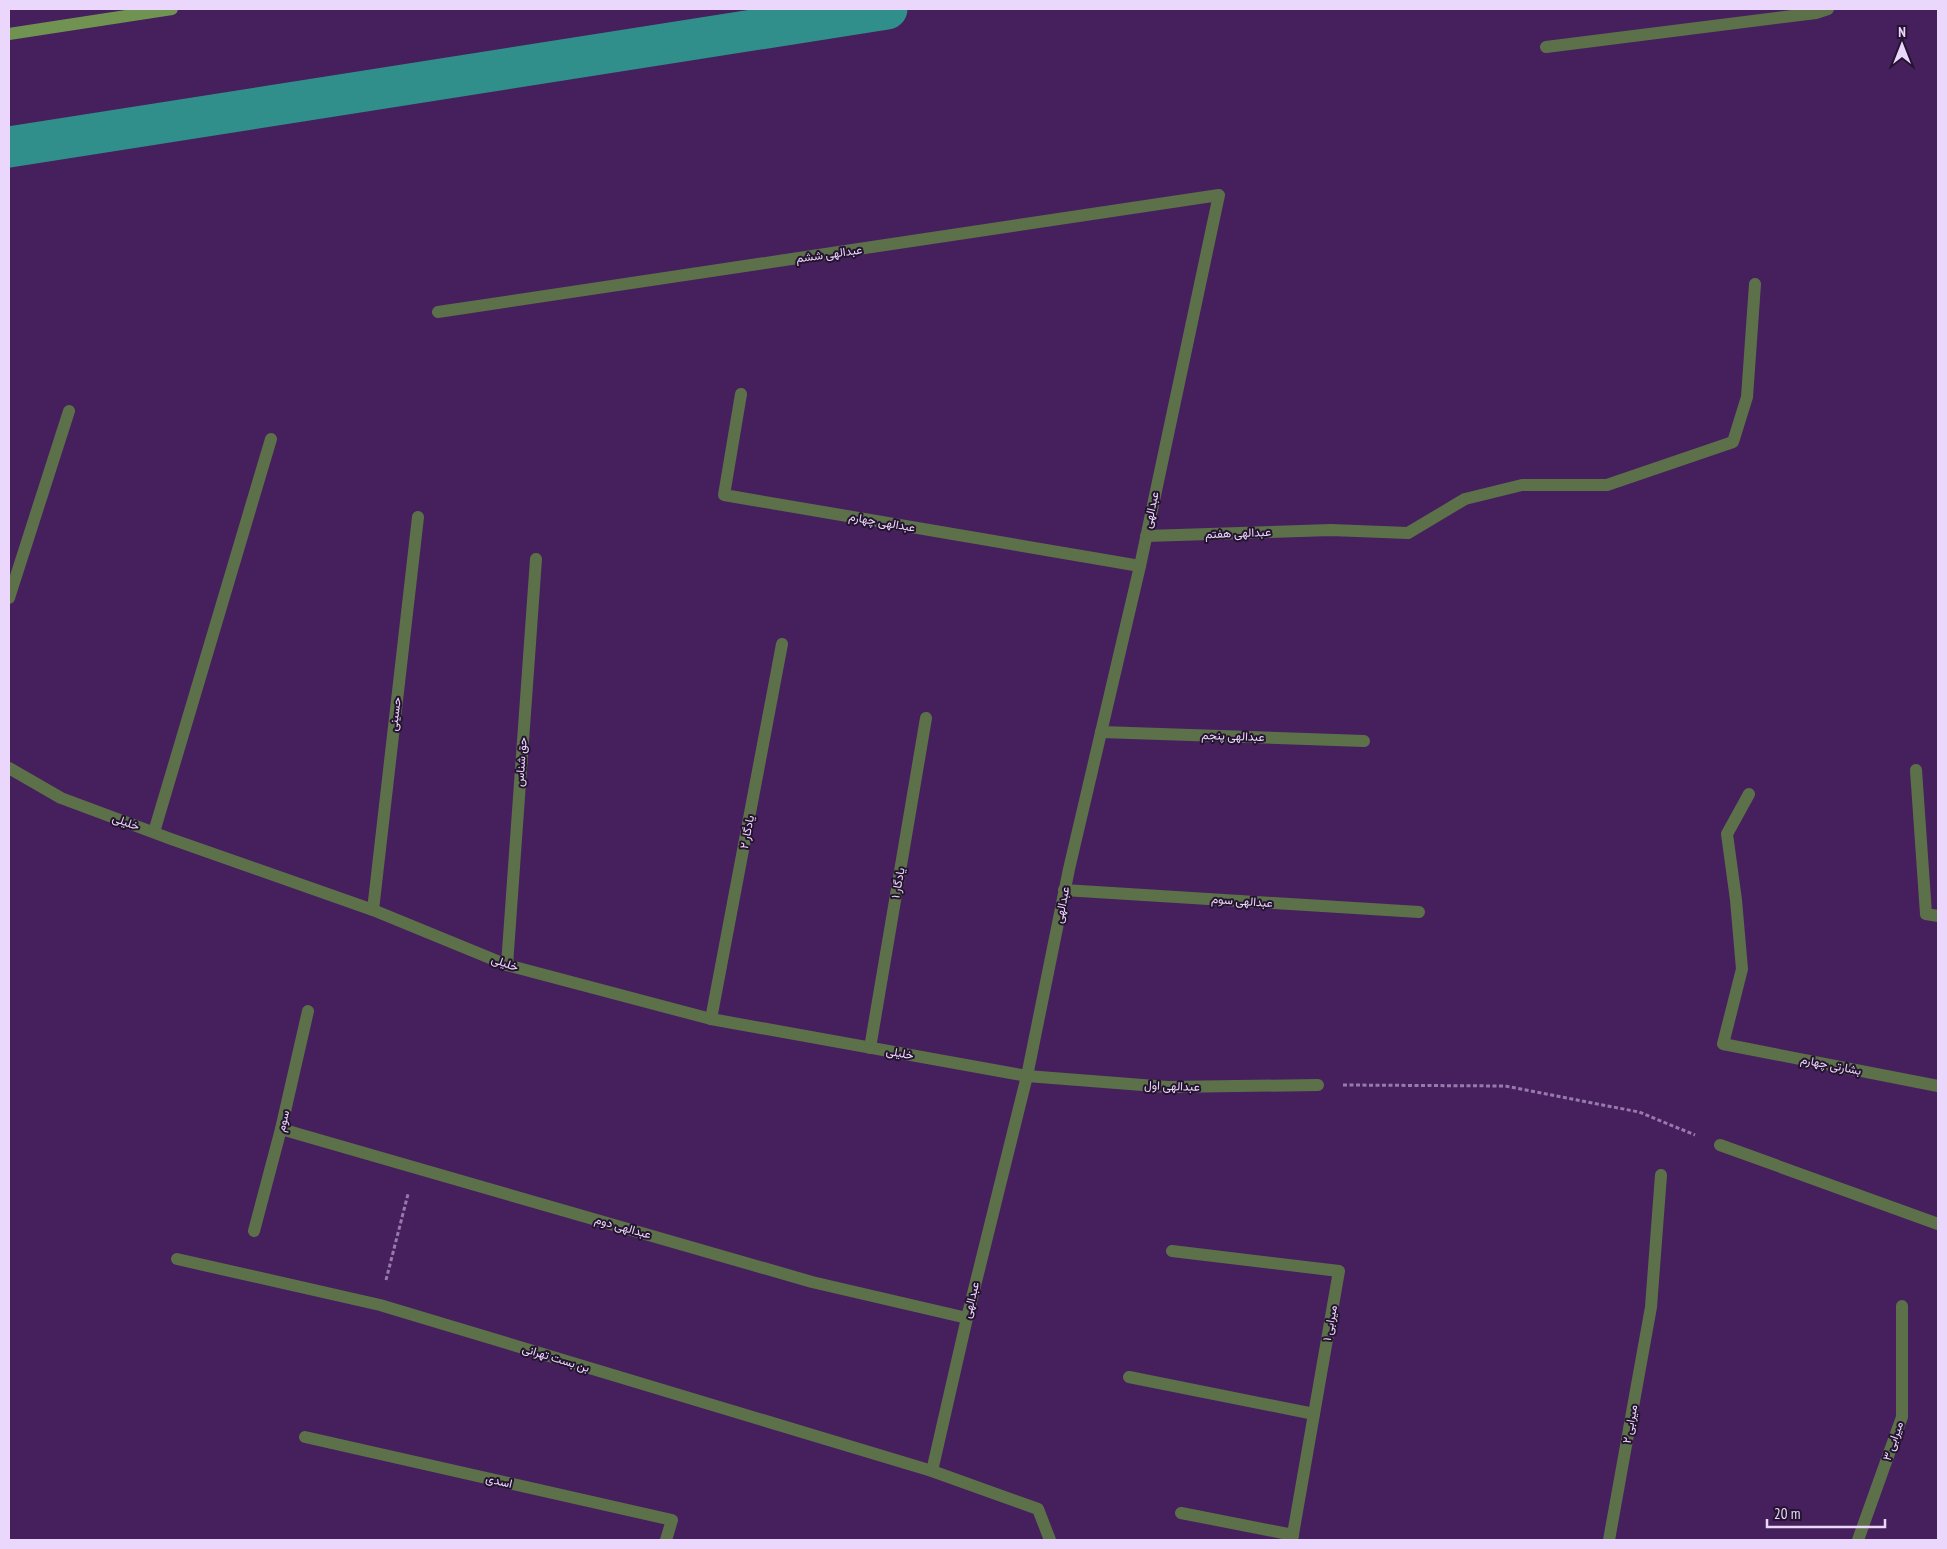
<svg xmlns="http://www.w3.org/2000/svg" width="1947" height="1549" font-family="'PT Sans Narrow',Vazirmatn,sans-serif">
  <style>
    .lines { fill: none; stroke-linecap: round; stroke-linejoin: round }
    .canal { stroke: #318f8b; stroke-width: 41 }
    .path { stroke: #977aab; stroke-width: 3; stroke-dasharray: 4 2.5; stroke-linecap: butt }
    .street { stroke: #5c7149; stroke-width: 12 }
    .secondary { stroke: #719351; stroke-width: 12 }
    .labels { text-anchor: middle; stroke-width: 4; stroke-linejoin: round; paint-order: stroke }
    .street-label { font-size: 12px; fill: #ecd7fc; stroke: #24142f }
  </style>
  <rect width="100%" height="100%" fill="#46205d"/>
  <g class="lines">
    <!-- canal -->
    <polyline class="canal" points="9,147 887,9"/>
    <!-- path -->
    <g class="path">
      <polyline points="1343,1085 1505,1086 1639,1112 1695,1135"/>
      <polyline points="386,1280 408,1194"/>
    </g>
    <!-- street -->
    <g class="street">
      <polyline points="1546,47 1816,13 1828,9"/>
      <polyline points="438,312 1219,195 1140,566 1069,869 1027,1076 967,1318 932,1471"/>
      <polyline points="741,394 724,495 1140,566"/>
      <polyline points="1146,536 1331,530 1408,533 1465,499 1522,485 1607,485 1733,442 1747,397 1755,284"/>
      <polyline points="9,598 69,411"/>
      <polyline points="1101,732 1364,741"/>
      <polyline points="9,768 61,798 171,839 373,910 507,965 711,1019 1027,1076 1168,1087 1318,1085"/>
      <polyline points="1916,770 1926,914 1938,916"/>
      <polyline points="1749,794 1727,834 1736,900 1742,969 1723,1044 1938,1086"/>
      <polyline points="154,832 271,439"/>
      <polyline points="1064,890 1419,912"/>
      <polyline points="373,910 418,517"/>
      <polyline points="507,965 536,559"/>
      <polyline points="711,1019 782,644"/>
      <polyline points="870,1048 926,718"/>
      <polyline points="281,1129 812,1282 967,1318"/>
      <polyline points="1720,1145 1938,1224"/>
      <polyline points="254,1231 281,1129 308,1011"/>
      <polyline points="1172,1251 1339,1271 1292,1540"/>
      <polyline points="177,1259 380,1305 932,1471 1038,1509 1050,1540"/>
      <polyline points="1129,1377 1314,1414"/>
      <polyline points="305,1437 672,1520 666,1540"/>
      <polyline points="1181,1513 1293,1535"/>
      <polyline points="1609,1540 1651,1307 1661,1175"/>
      <polyline points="1858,1540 1902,1417 1902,1306"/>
    </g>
    <!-- secondary -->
    <polyline class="secondary" points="9,34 172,9"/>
  </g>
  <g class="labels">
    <!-- street labels -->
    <g class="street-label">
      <text transform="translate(829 254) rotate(-8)" y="4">عبدالهی ششم</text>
      <text transform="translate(1151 510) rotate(-78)" y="4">عبدالهی</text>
      <text transform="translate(882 522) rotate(10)" y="4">عبدالهی چهارم</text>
      <text transform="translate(1238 533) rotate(-2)" y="4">عبدالهی هفتم</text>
      <text transform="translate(395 714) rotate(-83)" y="4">حسینی</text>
      <text transform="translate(1233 736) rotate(2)" y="4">عبدالهی پنجم</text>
      <text transform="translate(521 762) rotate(-86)" y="4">حق شناس</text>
      <text transform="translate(126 822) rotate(20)" y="4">خلیلی</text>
      <text transform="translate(747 832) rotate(-79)" y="4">یادگار ۲</text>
      <text transform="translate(898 883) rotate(-80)" y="4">یادگار ۱</text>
      <text transform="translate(1242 901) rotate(4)" y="4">عبدالهی سوم</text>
      <text transform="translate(1062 905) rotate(-79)" y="4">عبدالهی</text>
      <text transform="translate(505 963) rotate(19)" y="4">خلیلی</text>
      <text transform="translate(900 1053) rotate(10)" y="4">خلیلی</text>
      <text transform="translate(1831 1065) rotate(11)" y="4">بشارتی چهارم</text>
      <text transform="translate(1172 1086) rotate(2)" y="4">عبدالهی اول</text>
      <text transform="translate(283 1121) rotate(-77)" y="4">سوم</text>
      <text transform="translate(623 1227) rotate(16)" y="4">عبدالهی دوم</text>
      <text transform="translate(971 1300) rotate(-76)" y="4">عبدالهی</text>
      <text transform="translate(1330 1323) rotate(-80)" y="4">میرابی ۱</text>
      <text transform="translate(556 1358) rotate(17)" y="4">بن بست تهرانی</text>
      <text transform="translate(1630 1424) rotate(-80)" y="4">میرابی ۲</text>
      <text transform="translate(1893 1441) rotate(-71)" y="4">میرابی ۳</text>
      <text transform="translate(499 1481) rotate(13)" y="4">اسدی</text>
    </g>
  </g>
  <!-- border -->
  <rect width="1947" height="1549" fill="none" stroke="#ecd7fc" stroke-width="20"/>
  <!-- north arrow -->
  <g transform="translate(1902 45)" stroke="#24142f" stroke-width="4" paint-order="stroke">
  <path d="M0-4L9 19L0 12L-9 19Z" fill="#ecd7fc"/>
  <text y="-8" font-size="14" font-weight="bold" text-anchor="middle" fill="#ecd7fc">N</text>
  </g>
  <!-- scale -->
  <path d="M1767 1519v8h118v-8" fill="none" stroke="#ecd7fc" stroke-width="2.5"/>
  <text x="1774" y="1519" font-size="15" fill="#ecd7fc" stroke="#24142f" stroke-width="4" paint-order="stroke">20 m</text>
</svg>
